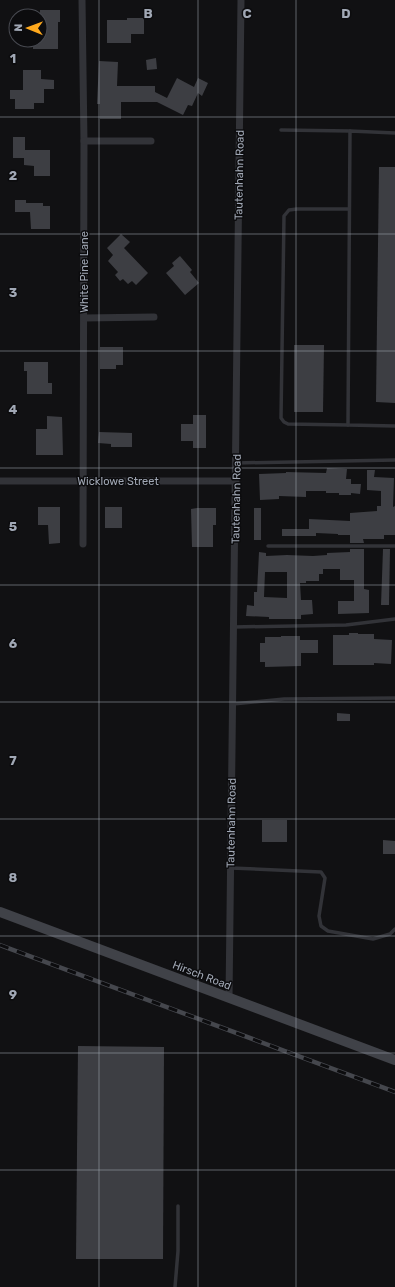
<svg xmlns="http://www.w3.org/2000/svg" width="395" height="1287" font-family="Rubik,sans-serif">
  <style>
    .building { fill: #3d3e43; fill-rule: evenodd }
    .lines { fill: none; stroke-linecap: round; stroke-linejoin: round }
    .lane { stroke: #323338; stroke-width: 3.5 }
    .street { stroke: #323338; stroke-width: 7 }
    .secondary { stroke: #404248; stroke-width: 10 }
    .rail-casing { stroke: #45474d; stroke-width: 4.5 }
    .rail { stroke: #0c0c0e; stroke-width: 3; stroke-dasharray: 9; stroke-linecap: butt }
    .grid { fill: none; stroke: #a1a8b5; stroke-width: 1; stroke-opacity: 0.55 }
    .labels { text-anchor: middle; stroke-width: 3; stroke-linejoin: round; paint-order: stroke }
    .street-label { font-size: 11px; fill: #a1a8b5; stroke: #0c0c0e }
    .grid-label { font-size: 13px; text-anchor: middle; font-weight: bold; fill: #a1a8b5; stroke: #0c0c0e; stroke-width: 3; stroke-linejoin: round; paint-order: stroke }
  </style>
  <rect width="100%" height="100%" fill="#111113"/>
  <!-- building -->
  <g class="building">
    <polygon points="40,10 60,10 60,22 58,22 58,49 33,49 33,41 40,41"/>
    <polygon points="127,18 144,18 144,34 131,34 131,43 107,43 107,20 127,20"/>
    <polygon points="156,58 157,69 147,70 146,60"/>
    <polygon points="99,61 118,62 117,86 155,86 155,92 167,98 177,78 194,87 198,78 208,83 202,96 198,93 192,106 188,105 183,115 157,102 121,102 121,119 100,119 100,104 97,104"/>
    <polygon points="23,70 41,70 41,79 54,80 54,89 44,89 44,103 34,103 34,109 15,109 15,99 10,99 10,90 23,90"/>
    <polygon points="13,137 25,137 25,150 50,150 50,176 34,176 34,166 24,165 24,158 13,158"/>
    <polygon points="379,167 395,167 395,403 376,402"/>
    <polygon points="15,200 26,200 26,203 43,203 43,206 50,206 50,229 31,229 30,212 15,212"/>
    <polygon points="121,234 130,242 124,248 148,273 136,285 132,281 128,284 123,279 120,281 115,275 118,272 108,261 113,255 107,248"/>
    <polygon points="180,256 192,270 190,272 199,283 185,295 166,273 174,266 172,263"/>
    <polygon points="294,345 324,345 323,412 294,412"/>
    <polygon points="100,347 123,347 123,365 116,365 116,369 100,369"/>
    <polygon points="24,362 48,362 48,383 52,383 52,394 27,394 27,371 24,371"/>
    <polygon points="193,415 206,415 206,448 193,448 193,441 181,441 181,424 193,424"/>
    <polygon points="47,416 62,417 63,455 36,455 36,429 47,429"/>
    <polygon points="99,432 132,433 132,447 111,447 111,444 98,443"/>
    <polygon points="327,468 347,469 346,479 351,479 351,484 361,484 360,494 351,493 351,495 339,495 339,493 326,493 326,491 306,491 306,497 279,496 279,499 260,500 259,474 286,473 286,472 326,473"/>
    <polygon points="367,470 375,470 374,477 394,478 393,507 395,506 395,535 384,535 384,539 363,539 364,543 350,543 350,535 338,535 338,534 316,533 316,536 282,536 282,529 309,529 309,519 350,521 350,513 377,511 377,506 381,506 381,491 367,490"/>
    <polygon points="38,507 60,507 60,543 49,544 48,525 38,525"/>
    <rect x="105" y="507" width="17" height="21"/>
    <polygon points="197,508 216,508 216,525 213,525 213,547 192,547 191,509"/>
    <rect x="254" y="508" width="7" height="32"/>
    <path d="M 350,549 L 364,549 L 364,589 L 369,590 L 369,613 L 338,614 L 338,601 L 354,601 L 354,580 L 340,580 L 340,569 L 323,569 L 323,574 L 319,574 L 319,581 L 306,581 L 306,583 L 300,583 L 301,600 L 312,600 L 313,614 L 301,615 L 301,619 L 269,619 L 269,617 L 246,616 L 247,605 L 254,606 L 254,592 L 257,592 L 259,552 L 266,553 L 266,556 L 287,555 L 313,556 L 327,555 L 327,553 L 350,552 ZM 265,572 L 287,572 L 287,598 L 264,597 Z"/>
    <polygon points="383,549 390,549 389,605 381,605"/>
    <polygon points="349,633 358,633 358,634 374,634 374,639 392,640 391,664 374,663 374,665 333,665 333,635 349,635"/>
    <polygon points="281,636 300,636 300,640 318,640 318,653 301,653 301,666 265,667 265,662 260,662 260,643 265,643 265,637 281,637"/>
    <polygon points="337,713 350,714 350,721 337,721"/>
    <rect x="262" y="820" width="25" height="22"/>
    <polygon points="383,840 395,841 395,854 383,854"/>
    <polygon points="78,1046 164,1047 163,1259 76,1259"/>
  </g>
  <g class="lines">
    <!-- lane -->
    <g class="lane">
      <polyline points="281,130 350,131"/>
      <polyline points="395,133 350,131 348,425 395,426"/>
      <polyline points="348,425 288,424 284,422 281,418 284,216 289,210 297,209 349,209"/>
      <polyline points="236,463 395,460"/>
      <polyline points="268,546 395,546"/>
      <polyline points="234,627 346,625 395,619"/>
      <polyline points="233,704 284,699 395,698"/>
      <polyline points="231,868 321,872 325,878 319,916 321,926 328,931 373,939 390,934 395,929"/>
      <polyline points="175,1287 178,1251 178,1206"/>
    </g>
    <!-- street -->
    <g class="street">
      <polyline points="82,0 84,141 83,544"/>
      <polyline points="84,141 151,141"/>
      <polyline points="84,318 154,317"/>
      <polyline points="0,481 236,481"/>
      <polyline points="229,998 241,0"/>
    </g>
    <!-- secondary -->
    <polyline class="secondary" points="0,912 395,1060"/>
    <!-- rail casing -->
    <g class="rail-casing">
      <polyline id="rail" points="0,945 395,1092"/>
    </g>
    <!-- rail -->
    <use href="#rail" class="rail"/>
  </g>
  <!-- grid -->
  <path class="grid" d="M 99,0 L 99,1287M 198,0 L 198,1287M 296,0 L 296,1287M 0,117 L 395,117M 0,234 L 395,234M 0,351 L 395,351M 0,468 L 395,468M 0,585 L 395,585M 0,702 L 395,702M 0,819 L 395,819M 0,936 L 395,936M 0,1053 L 395,1053M 0,1170 L 395,1170"/>
  <g class="labels">
    <!-- street labels -->
    <g class="street-label">
      <text transform="translate(239 175) rotate(-89)" y="4">Tautenhahn Road</text>
      <text transform="translate(84 272) rotate(-90)" y="4">White Pine Lane</text>
      <text x="118" y="485">Wicklowe Street</text>
      <text transform="translate(236 499) rotate(-89)" y="4">Tautenhahn Road</text>
      <text transform="translate(231 823) rotate(-89)" y="4">Tautenhahn Road</text>
      <text transform="translate(202 975) rotate(21)" y="4">Hirsch Road</text>
    </g>
  </g>
  <g class="grid-label">
    <text x="148" y="18">B</text>
    <text x="247" y="18">C</text>
    <text x="346" y="18">D</text>
    <text x="13" y="63">1</text>
    <text x="13" y="180">2</text>
    <text x="13" y="297">3</text>
    <text x="13" y="414">4</text>
    <text x="13" y="531">5</text>
    <text x="13" y="648">6</text>
    <text x="13" y="765">7</text>
    <text x="13" y="882">8</text>
    <text x="13" y="999">9</text>
  </g>
  <!-- north arrow -->
  <g transform="translate(28 28) rotate(271)"><circle r="19" fill="#0c0c0e" stroke="#484a51"/>
  <path d="M0-3L7 15L0 10L-7 15Z" fill="#ffa91d"/>
  <text y="-6" font-size="11" font-weight="bold" text-anchor="middle" fill="#a1a8b5">N</text>
  </g>
</svg>
